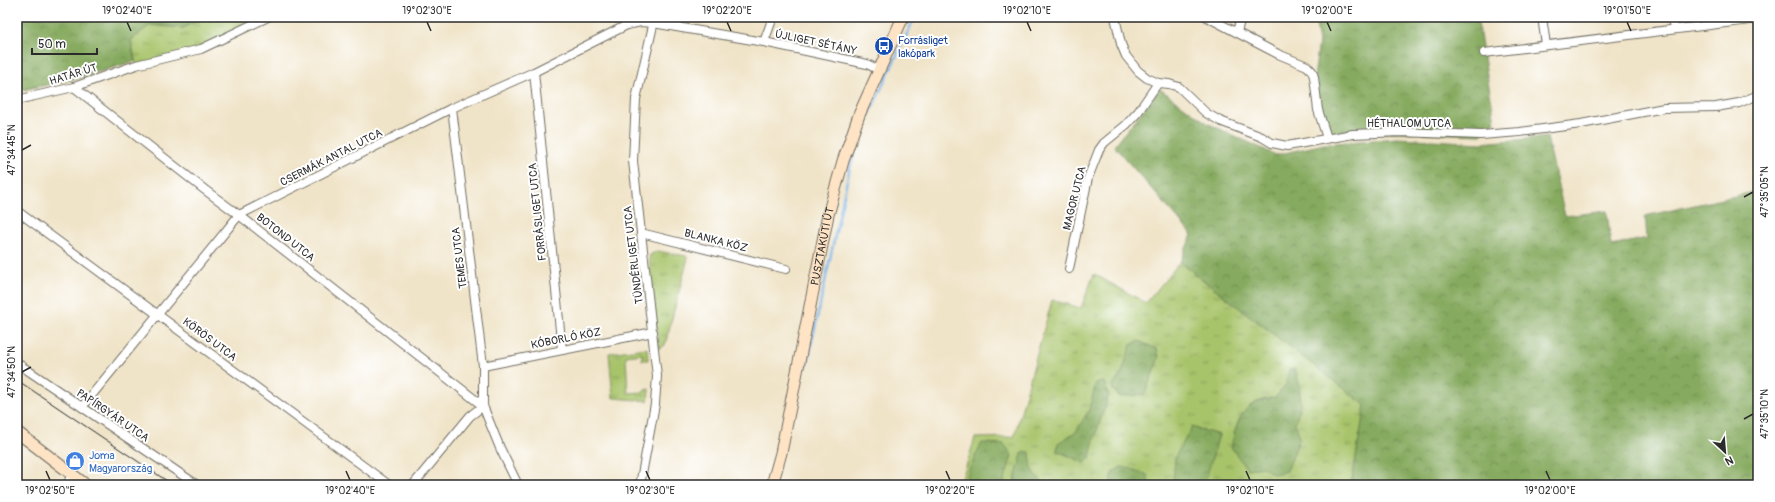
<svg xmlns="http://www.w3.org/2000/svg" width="1775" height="502" font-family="Pangolin,sans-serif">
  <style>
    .grass { fill: url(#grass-tufts); stroke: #6a784b }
    .forest { fill: url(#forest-crowns); stroke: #586a45 }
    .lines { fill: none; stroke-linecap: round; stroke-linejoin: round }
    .stream { stroke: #76b2e8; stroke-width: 2.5 }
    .street-casing { stroke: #706c62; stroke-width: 10 }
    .secondary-casing { stroke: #706c62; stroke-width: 13 }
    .street { stroke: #fff; stroke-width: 8 }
    .secondary { stroke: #fee4c5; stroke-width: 11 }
    .tram { stroke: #2b2b2b; stroke-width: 1 }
    .ticks { fill: none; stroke: #2b2b2b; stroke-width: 1.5 }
    .labels { text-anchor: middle; stroke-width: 4; stroke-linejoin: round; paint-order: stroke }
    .transit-label { font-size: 11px; fill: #164399; stroke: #fff; text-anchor: start }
    .street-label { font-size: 11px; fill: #2b2b2b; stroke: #fff }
    .shop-label { font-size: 11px; fill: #366cbe; stroke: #fff; text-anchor: start }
    .neatline { fill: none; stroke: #2b2b2b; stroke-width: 1.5 }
    .ticks-label { font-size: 10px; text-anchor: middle; fill: #2b2b2b }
  </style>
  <defs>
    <pattern id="grass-tufts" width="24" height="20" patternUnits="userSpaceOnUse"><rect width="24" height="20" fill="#a8c46b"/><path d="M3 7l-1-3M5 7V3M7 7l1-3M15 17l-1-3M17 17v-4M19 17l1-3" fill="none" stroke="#899f58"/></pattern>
    <pattern id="forest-crowns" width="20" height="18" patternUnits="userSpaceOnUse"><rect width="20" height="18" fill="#86aa5f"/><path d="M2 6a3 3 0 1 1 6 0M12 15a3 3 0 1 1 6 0" fill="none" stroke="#6e8b4f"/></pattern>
  </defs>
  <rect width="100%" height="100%" fill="#fff"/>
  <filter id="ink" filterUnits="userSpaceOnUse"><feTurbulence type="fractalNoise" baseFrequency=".025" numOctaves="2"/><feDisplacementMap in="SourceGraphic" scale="8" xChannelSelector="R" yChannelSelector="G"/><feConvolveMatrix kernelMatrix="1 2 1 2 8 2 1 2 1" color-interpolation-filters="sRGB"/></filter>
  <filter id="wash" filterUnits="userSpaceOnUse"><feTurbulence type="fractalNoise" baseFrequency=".012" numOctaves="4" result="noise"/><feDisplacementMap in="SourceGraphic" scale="16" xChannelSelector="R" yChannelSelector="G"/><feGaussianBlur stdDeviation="0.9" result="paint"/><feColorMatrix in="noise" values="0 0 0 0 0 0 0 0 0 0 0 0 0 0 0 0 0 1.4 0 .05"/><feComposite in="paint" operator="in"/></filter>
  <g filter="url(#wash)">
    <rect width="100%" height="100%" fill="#f0e4c8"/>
    <!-- grass -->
    <g class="grass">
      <polygon points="205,17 264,17 201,49 136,65 131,40 150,25 183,28"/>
      <polygon points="657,251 686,256 688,258 665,345 659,349 649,259 650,255"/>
      <polygon points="1180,262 1366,405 1351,485 960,485 975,438 1014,437 1052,300 1081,308 1094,274 1146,303"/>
      <polygon points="647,348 648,360 642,360 642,354 626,356 628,393 644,392 644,390 649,389 648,401 613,398 609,353"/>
    </g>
    <!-- forest -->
    <g class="forest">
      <polygon points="17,17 205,17 183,28 150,25 131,40 135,61 76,79 17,91"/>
      <polygon points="1315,17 1477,17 1495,122 1481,135 1400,132 1327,138 1314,77 1319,42"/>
      <polygon points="1160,89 1207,123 1276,155 1324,144 1397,138 1481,143 1547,137 1565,216 1607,211 1611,246 1647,238 1645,216 1758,191 1758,485 1351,485 1365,405 1180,262 1192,235 1114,146"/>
      <polygon points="1138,341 1157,349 1159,357 1145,394 1120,397 1112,389 1114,383 1121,375 1131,345"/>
      <path d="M 1295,369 C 1301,388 1303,403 1295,423 L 1300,437 L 1287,471 L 1273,474 L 1263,467 L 1247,469 L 1231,447 C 1238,416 1243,402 1276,397 L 1287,383 L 1289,370 Z"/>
      <polygon points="1104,382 1109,395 1094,439 1090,458 1085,463 1057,451 1058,443 1076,432 1089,410 1096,383"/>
      <polygon points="1192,427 1219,435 1204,485 1173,485 1175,457"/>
      <polygon points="982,443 1004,444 1012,455 1003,485 965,485 969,470"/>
      <path d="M 1023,451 L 1030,452 C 1031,464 1031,473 1042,481 L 1041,485 L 1013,485 Z"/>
      <polygon points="1121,467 1132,469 1147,475 1149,485 1111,485 1112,473"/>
    </g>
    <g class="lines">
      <!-- stream -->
      <polyline class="stream" points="805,367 808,360 850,167 862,129 915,17"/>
    </g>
  </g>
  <g filter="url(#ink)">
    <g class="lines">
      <!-- street casing -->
      <g class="street-casing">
        <g id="street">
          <polyline points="1115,17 1121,44 1126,56 1138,71 1147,78 1158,83 1169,84 1179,87 1206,113 1220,121 1262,137 1272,143 1287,146 1353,134 1400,132 1481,135 1520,132 1581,124 1664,108 1716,107 1739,103 1758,95"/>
          <polyline points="1207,17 1278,54 1307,66 1312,71 1314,77 1318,110 1327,138"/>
          <polyline points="1542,17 1546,45"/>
          <polyline points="1672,17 1674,29"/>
          <polyline points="1237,32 1241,17"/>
          <polyline points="764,42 773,17"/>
          <polyline points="1484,53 1758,19"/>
          <polyline points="534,72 562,350"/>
          <polyline points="74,87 205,190 239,215 483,406"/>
          <polyline points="17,100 74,87 136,65 201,49 268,17"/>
          <polyline points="452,108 483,366 483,406 500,448 518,485"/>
          <polyline points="17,211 389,485"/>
          <polyline points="641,233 786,269"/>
          <polyline points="1069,269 1088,178 1099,150 1104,143 1126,125 1138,112 1158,83"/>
          <polyline points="17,363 197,485"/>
          <polyline points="483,366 653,332"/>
          <polyline points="82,407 239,215 452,108 534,72 627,25 641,22 653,23 764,42 867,64 879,70"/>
          <polyline points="68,485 71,474"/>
          <polyline points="413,485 470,416 483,406"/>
          <polyline points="640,485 655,404 657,376 633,161 636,99 655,17"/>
        </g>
      </g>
      <!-- secondary casing -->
      <g class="secondary-casing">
        <g id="secondary">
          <polyline points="17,432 86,485"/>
          <path id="s1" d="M 772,485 L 781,453 L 828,215 L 843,161 L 859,115 L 903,17"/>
        </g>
      </g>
      <!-- street -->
      <use href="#street" class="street"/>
      <!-- secondary -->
      <use href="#secondary" class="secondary"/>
      <!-- tram -->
      <polyline class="tram" points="17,380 173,485"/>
    </g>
  </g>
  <!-- ticks -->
  <path class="ticks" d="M 127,22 L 131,31M 427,22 L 431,31M 727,22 L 731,31M 1027,22 L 1031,31M 1327,22 L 1331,31M 1627,22 L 1631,31M 22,150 L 31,145M 1744,197 L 1753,192M 22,372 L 31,367M 1744,419 L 1753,414M 46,471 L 50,480M 346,471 L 350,480M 646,471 L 650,480M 946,471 L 950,480M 1246,471 L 1250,480M 1546,471 L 1550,480"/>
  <!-- icons -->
  <defs>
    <g id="bus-disc" transform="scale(1)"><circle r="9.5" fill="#1a4fb4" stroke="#fff"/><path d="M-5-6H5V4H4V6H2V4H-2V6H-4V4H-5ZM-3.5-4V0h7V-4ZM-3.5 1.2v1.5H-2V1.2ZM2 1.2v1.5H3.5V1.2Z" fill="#fff"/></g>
    <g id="shop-disc" transform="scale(1)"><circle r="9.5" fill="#3f7fe0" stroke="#fff"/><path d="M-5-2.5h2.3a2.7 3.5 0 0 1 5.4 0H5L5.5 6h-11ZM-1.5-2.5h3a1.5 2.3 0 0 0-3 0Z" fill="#fff"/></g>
  </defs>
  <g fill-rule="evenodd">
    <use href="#bus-disc" x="884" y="46"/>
    <use href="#shop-disc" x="75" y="461"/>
  </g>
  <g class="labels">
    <!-- transit labels -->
    <g class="transit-label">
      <text x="898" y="44">Forrásliget<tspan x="898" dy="13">lakópark</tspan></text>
    </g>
    <!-- street labels -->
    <g class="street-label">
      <text transform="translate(816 42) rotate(12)" y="4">ÚJLIGET SÉTÁNY</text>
      <text transform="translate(73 74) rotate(-17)" y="4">HATÁR ÚT</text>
      <text x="1409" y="127">HÉTHALOM UTCA</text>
      <text transform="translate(331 157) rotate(-27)" y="4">CSERMÁK ANTAL UTCA</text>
      <text transform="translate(1074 198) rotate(-76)" y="4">MAGOR UTCA</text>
      <text transform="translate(537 212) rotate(-96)" y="4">FORRÁSLIGET UTCA</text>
      <text transform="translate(286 237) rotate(38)" y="4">BOTOND UTCA</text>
      <text transform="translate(716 240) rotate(14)" y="4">BLANKA KÖZ</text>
      <text dy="4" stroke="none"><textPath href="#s1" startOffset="244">PUSZTAKÚTI ÚT</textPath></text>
      <text transform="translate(633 255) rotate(-97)" y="4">TÜNDÉRLIGET UTCA</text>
      <text transform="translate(459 258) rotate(-97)" y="4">TEMES UTCA</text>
      <text transform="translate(566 338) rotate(-11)" y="4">KÓBORLÓ KÖZ</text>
      <text transform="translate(210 339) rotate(37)" y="4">KÖRÖS UTCA</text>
      <text transform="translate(113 415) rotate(34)" y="4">PAPÍRGYÁR UTCA</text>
    </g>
    <!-- shop labels -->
    <g class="shop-label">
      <text x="89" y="459">Joma<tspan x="89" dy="13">Magyarország</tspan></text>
    </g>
  </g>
  <!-- margin -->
  <rect width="1775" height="502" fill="none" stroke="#fff" stroke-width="44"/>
  <!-- north arrow -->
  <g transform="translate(1725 452) rotate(154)" stroke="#ffffff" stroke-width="3" paint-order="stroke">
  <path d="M0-3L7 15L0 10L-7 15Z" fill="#2b2b2b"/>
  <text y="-6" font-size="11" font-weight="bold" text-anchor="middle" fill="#2b2b2b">N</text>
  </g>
  <!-- scale -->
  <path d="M32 48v6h65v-6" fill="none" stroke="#2b2b2b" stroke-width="2"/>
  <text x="38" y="48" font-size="12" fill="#2b2b2b" stroke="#ffffff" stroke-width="3" paint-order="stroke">50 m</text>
  <rect x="22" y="22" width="1731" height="458" class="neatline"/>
  <g class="ticks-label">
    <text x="127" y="14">19°02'40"E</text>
    <text x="427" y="14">19°02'30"E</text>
    <text x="727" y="14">19°02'20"E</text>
    <text x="1027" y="14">19°02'10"E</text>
    <text x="1327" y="14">19°02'00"E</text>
    <text x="1627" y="14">19°01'50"E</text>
    <text transform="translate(11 150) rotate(-90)" y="4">47°34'45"N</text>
    <text transform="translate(1764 192) rotate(-90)" y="4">47°35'05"N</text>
    <text transform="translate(11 372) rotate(-90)" y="4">47°34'50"N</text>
    <text transform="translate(1764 414) rotate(-90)" y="4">47°35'10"N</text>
    <text x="50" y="494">19°02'50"E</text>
    <text x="350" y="494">19°02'40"E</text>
    <text x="650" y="494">19°02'30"E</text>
    <text x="950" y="494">19°02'20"E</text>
    <text x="1250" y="494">19°02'10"E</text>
    <text x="1550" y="494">19°02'00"E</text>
  </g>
</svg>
